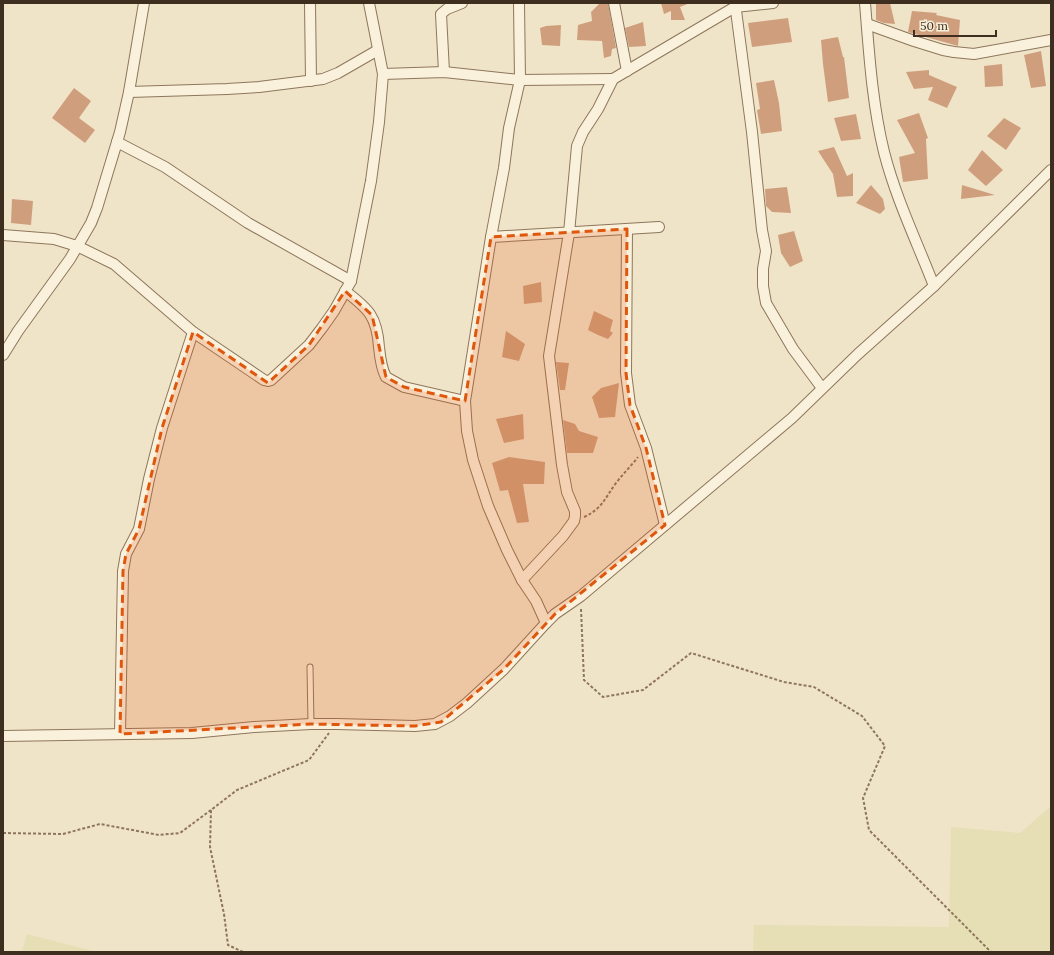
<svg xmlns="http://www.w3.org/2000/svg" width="1054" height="955" font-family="Lora,serif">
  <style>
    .farmland { fill: #e6deb5 }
    .building { fill: #cf9f7d }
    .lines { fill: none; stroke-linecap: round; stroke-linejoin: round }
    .lane-casing { stroke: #8d765c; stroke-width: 7 }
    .street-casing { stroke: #8d765c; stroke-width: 12 }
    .path { stroke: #8d765c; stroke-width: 2; stroke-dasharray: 3 2; stroke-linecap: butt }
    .lane { stroke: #faf1dc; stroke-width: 5 }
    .street { stroke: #faf1dc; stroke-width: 10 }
    .marked { fill: #df570d; fill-opacity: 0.2; stroke: #df570d; stroke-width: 3; stroke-dasharray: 8 5; stroke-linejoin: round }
  </style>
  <rect width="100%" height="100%" fill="#f0e4c8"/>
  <!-- farmland -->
  <g class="farmland">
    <polygon points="1051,806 1051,952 753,952 754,925 949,927 951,827 1020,833"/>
    <polygon points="27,934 97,952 22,952"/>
  </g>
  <!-- building -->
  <g class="building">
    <polygon points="600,3 608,3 616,48 612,49 611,56 604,58 602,41 577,40 578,25 592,21 591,12"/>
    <polygon points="661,3 690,3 680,7 685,20 671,20 671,11 664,14"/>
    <polygon points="876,3 890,3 895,24 884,23 876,20"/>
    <polygon points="912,11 937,13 936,15 960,20 958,46 908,32"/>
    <polygon points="788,18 792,42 752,47 748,23"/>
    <polygon points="643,22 646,46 629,47 625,28"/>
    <polygon points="561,25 560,46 542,45 540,28 546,26"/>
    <polygon points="838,37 843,57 844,57 849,98 828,102 823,64 821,40"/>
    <polygon points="1041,51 1046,86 1031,88 1024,55"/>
    <polygon points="1002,64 1003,86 985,87 984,66"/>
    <polygon points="929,70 929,75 957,87 947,108 928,100 933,87 914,89 906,72"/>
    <polygon points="774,80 779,103 782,131 761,134 757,110 760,109 756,83"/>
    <polygon points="74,88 91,101 79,118 95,130 85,143 52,118"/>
    <polygon points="919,113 928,138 926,139 928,179 903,182 899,157 915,153 897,120"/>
    <polygon points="856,114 861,139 841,141 834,118"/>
    <polygon points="1004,118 1021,128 1006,150 987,136"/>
    <polygon points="834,147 847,176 853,173 853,196 837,197 833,174 818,151"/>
    <polygon points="982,150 1003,170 986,186 968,170"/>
    <polygon points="871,185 883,199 885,209 880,214 856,203"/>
    <polygon points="962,185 995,195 961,199"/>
    <polygon points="787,187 791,213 772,212 766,206 765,189"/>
    <polygon points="12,199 33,201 31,225 11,223"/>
    <polygon points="794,231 803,261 790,267 781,253 778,235"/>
    <polygon points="541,282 542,302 524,304 523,286"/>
    <polygon points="594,311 613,320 610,331 613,333 608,339 598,335 588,330"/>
    <polygon points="506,331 525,344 519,361 502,357"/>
    <polygon points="556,362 569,363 565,390 560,390"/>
    <polygon points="619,383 615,417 599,418 592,397 601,388"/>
    <polygon points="523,414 524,439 504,443 496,419"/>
    <polygon points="563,420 575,424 579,431 598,437 593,453 567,453"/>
    <polygon points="509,457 545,462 544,484 523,484 529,522 517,523 508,490 500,491 492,463"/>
  </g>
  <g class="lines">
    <!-- lane casing -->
    <g class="lane-casing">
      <polyline id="lane" points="310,667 311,724"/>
    </g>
    <!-- street casing -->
    <g class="street-casing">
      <g id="street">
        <polyline points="310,3 311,81"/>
        <polyline points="614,3 627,71"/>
        <polyline points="735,3 752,132 762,230 766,251 763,269 763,286 766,303 793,349 822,388"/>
        <path d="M 865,3 C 869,52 872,103 884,152 C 896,199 917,242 934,286"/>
        <polyline points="867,24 914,41 943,50 954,52 974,54 1051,40"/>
        <polyline points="444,72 441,14 447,9 462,3"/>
        <polyline points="383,74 444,72 520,80 613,79"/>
        <polyline points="129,92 227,89 259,87 323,79 338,73 378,50"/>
        <polyline points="117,142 165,167 248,223 351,281"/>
        <polyline points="627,229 626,373 630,405 646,448 665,525"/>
        <polyline points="3,235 54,239 77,246 114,264 193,332 264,380 268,381 271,380 309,345 322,328 334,311 351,281 371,181 379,122 383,74 369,3"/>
        <polyline points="491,237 659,227"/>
        <path d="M 345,291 C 369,309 377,317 379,347 C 380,357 381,368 386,377 L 404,387 L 465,401"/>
        <polyline points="3,355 18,331 70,259 91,223 97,208 120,132 129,92 144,3"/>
        <polyline points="522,580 563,536 574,521 575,516 575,511 567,492 562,465 549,356 569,233 577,146 583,132 598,109 613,79 735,7 773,3"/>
        <polyline points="546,623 555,614 581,596 792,418 858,354 934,286 1051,170"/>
        <polyline points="120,734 123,571 126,554 139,529 149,479 162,428 193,332"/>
        <polyline points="3,736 192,733 254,727 311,724 336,724 415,726 435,724 450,716 467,703 504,669 546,623 536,601 522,580 507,550 488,506 473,460 467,431 465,401 491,237 504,168 509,128 520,80 519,3"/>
      </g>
    </g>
    <!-- path -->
    <g class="path">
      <path d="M 584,517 C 602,509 605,498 616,483 C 623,474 631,466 638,457"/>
      <polyline points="581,609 584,680 603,697 643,690 691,653 784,682 814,687 862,716 885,746 863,798 869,830 991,952"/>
      <polyline points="3,833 63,834 100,824 159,835 180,833 211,810"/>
      <polyline points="243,952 228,945 224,914 210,847 211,810 237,790 309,760 329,733"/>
    </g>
    <!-- lane -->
    <use href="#lane" class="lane"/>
    <!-- street -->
    <use href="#street" class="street"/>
  </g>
  <!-- marked area -->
  <path class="marked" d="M 627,229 L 626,373 L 630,405 L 646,448 L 665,525 L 555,614 L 504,669 L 441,722 L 415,726 L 311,724 L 120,734 L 123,571 L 126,554 L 139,529 L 162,428 L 193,332 L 268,383 L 309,345 L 345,291 L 372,315 L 386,377 L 404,387 L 465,401 L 491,237 Z"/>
  <!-- border -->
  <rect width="1054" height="955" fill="none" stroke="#3d2e20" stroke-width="8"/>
  <!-- scale -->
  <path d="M914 30v6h82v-6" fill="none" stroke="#3d2e20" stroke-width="2"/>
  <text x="920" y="30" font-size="12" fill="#3d2e20" stroke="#f7eed8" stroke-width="3" paint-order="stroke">50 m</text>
</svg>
